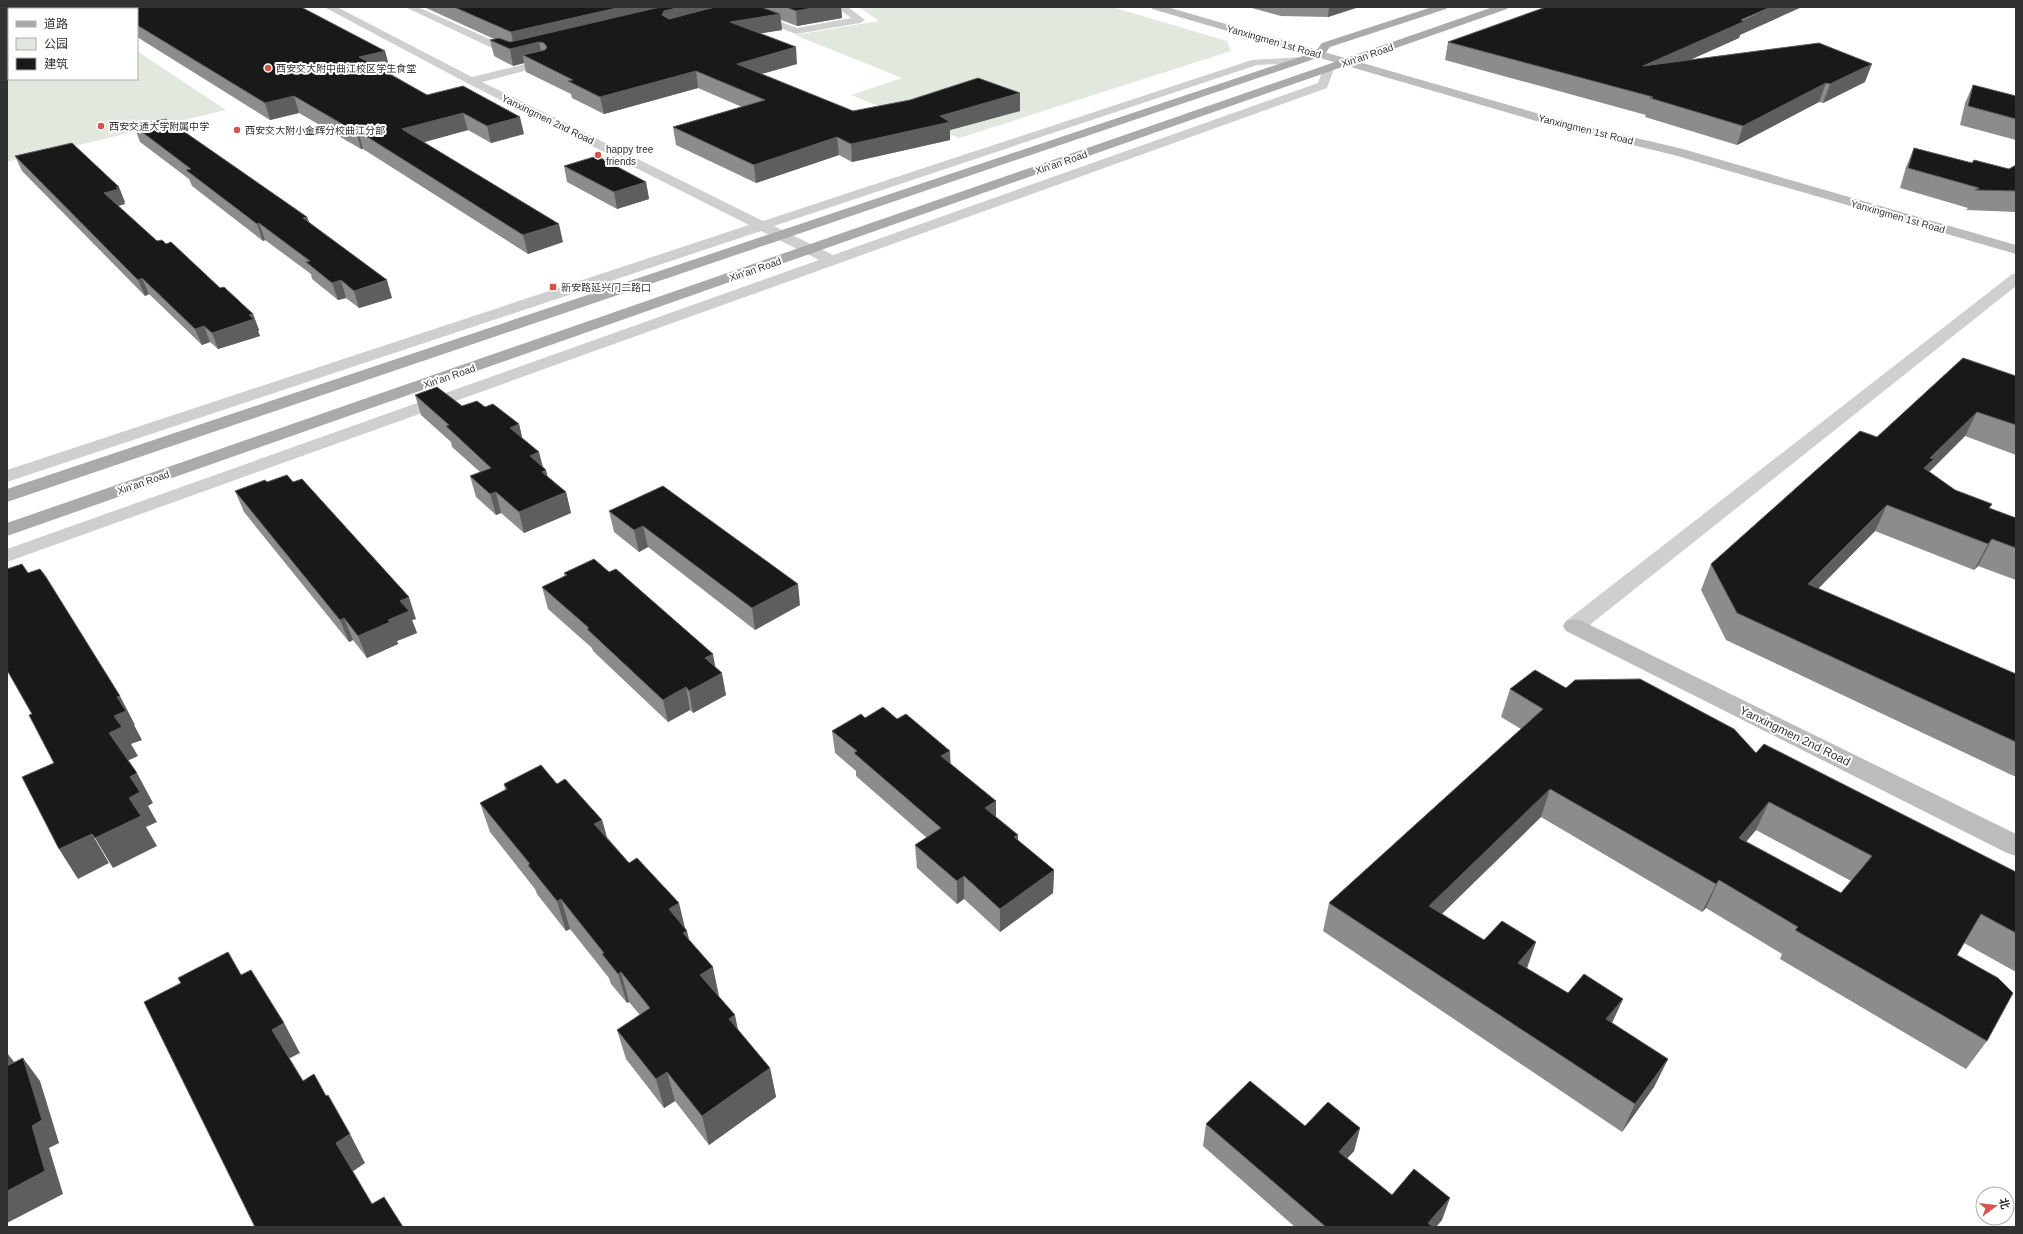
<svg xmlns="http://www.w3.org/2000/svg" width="2023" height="1234" font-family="Helvetica,'Noto Sans SC',sans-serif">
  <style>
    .green { fill: #e1e8dd }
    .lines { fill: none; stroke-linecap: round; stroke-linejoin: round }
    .street { fill: #cfcfcf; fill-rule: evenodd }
    .secondary { fill: #bcbcbc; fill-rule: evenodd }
    .primary { fill: #aaa; fill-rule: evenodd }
    .wall { fill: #8c8c8c; fill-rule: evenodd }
    .shaded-wall { fill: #5e5e5e }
    .building { fill: #191919; stroke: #5e5e5e; fill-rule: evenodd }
    .poi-dot { fill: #d55449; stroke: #fff; stroke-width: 1.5 }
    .labels { text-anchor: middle; stroke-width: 4; stroke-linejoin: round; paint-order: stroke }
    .far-street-label { font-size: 10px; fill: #323232; stroke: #fff }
    .far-poi-label { font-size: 10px; fill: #323232; stroke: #fff; text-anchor: start }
    .street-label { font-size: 12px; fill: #323232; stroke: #fff }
  </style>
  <rect width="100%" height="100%" fill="#fff"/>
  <!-- green -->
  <g class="green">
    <polygon points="859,7 1112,7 1227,41 1231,51 959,138 851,95 902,78 795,35 879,21"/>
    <polygon points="137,51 226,110 7,162 7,65 9,65 9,79 137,79"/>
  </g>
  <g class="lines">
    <!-- street -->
    <g class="street">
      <polygon points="324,7 337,7 472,77 554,57 558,58 560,60 558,62 482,82 763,221 1252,60 1302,57 1308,60 1302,63 1257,65 774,226 833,255 1318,83 1324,67 1332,67 1334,69 1327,88 7,562 7,549 819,260 761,231 7,482 7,470 749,225 467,83"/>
      <polygon points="405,7 418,7 514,50 522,51 524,53 518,56 509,56"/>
      <polygon points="729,7 743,7 797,28 851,18 836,7 848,7 865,20 860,23 796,34 730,9"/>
      <polygon points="2016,273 2016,286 1582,631 1574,633 1566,631 1563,626 1566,621 2011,275"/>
    </g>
    <!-- secondary -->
    <g class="secondary">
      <polygon points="1151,7 1167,7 1564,121 1683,149 2016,245 2016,254 1674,155 1557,127 1152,9"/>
      <rect x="7" y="21" width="2" height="7"/>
      <polygon points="1574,619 1582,621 2016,834 2016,856 2007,853 1566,631 1563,626 1566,621"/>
    </g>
    <!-- primary -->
    <g class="primary">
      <polygon points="1432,7 1447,7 1446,9 1330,47 1323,56 7,502 7,489 1315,52 1322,43"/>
      <polygon points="1493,7 1508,7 1507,9 7,536 7,523"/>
    </g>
  </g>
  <!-- wall -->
  <g class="wall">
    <polygon points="424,7 841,7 842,18 797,26 781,20 782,30 760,33 797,64 762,74 853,111 1020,93 1020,111 950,130 950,140 852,162 839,155 756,183 676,145 673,127 742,107 698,88 604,114 572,98 571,94 526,72 524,63 513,66 494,56 490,40 494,39"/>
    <polygon points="1248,7 1359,7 1328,17 1281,16"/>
    <polygon points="137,9 385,51 389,66 381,68 427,95 524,134 491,143 468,130 423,142 563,242 528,254 363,149 361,149 299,113 270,120 137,37"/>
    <polygon points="1740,35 1739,38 1692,59 1865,82 1823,103 1819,102 1737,145 1645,117 1646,115 1445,60 1448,42"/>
    <polygon points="1973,85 2016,96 2016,140 1960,125 1965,103"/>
    <polygon points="134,126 307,217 309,222 392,298 359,308 346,298 338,300 312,279 311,274 265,240 263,241 192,186 189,179 140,142"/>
    <polygon points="1914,148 1972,163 2009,169 2016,165 2016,212 1966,210 1968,208 1900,188 1906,167"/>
    <polygon points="15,156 125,202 124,202 125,204 118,206 157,241 220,288 253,314 259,330 258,331 260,336 218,349 210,342 202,345 149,294 145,296 22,171"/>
    <polygon points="564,166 646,182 649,199 617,209 567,182"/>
    <polygon points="2016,376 2016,455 1965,436 1929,472 1955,490 1989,508 2016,518 2016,580 1978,566 1974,570 1875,531 1818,589 2016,674 2016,777 1726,640 1701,590 1711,564 1877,437"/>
    <polygon points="415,395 462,406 485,407 519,424 522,438 543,467 546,470 547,476 566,492 571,513 524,533 501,513 496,515 476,497 470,476 480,472 452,447 451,442 421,415"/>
    <polygon points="663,486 800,605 755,630 648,547 639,552 614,532 609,511"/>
    <polygon points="235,491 416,619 412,620 417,633 397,641 398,644 367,658 353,640 349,642 244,512"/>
    <polygon points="564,573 715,667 726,695 693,713 690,710 668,722 593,651 592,648 548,609 542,587 565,577"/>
    <path d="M 1566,688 L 1756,753 L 2016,872 L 2016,972 L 1964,943 L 1957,955 L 1987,1041 L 1966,1069 L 1780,959 L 1782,954 L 1706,908 L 1702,912 L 1541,817 L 1442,914 L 1484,940 L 1536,942 L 1526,968 L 1568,993 L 1623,999 L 1612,1023 L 1668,1059 L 1654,1087 L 1622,1132 L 1323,931 L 1329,903 L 1521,729 L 1501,717 L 1510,689 ZM 1756,830 L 1851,881 L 1841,893 L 1746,841 Z"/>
    <polygon points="865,718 950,763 996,817 1018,835 1018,840 1054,870 1053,893 1000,932 964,899 957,904 917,868 915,845 927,838 856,776 856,771 835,753 832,731"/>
    <polygon points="504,784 557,784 602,820 607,837 685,928 689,940 719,996 738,1030 770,1068 776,1097 709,1145 675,1101 664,1108 626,1059 617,1030 640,1015 629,1002 627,1003 611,984 609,978 570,929 566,931 537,894 535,889 490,832 480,803 505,790"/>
    <polygon points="1206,1124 1305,1126 1360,1128 1354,1151 1347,1158 1392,1195 1442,1220 1436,1227 1295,1227 1203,1146"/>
  </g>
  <!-- shaded-wall -->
  <g class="shaded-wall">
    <polygon points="621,7 730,7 539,42 543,59 523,55 524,63 513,66 510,49 514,48 511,32"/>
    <polygon points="817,7 841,7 842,18 797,26 796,11"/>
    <polygon points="1329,7 1359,7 1328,17"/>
    <polygon points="1771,7 1802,7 1740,35 1739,38 1638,83 1643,66"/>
    <polygon points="780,14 782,30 732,38 730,22"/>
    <polygon points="796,47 797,64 739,80 737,64"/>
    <polygon points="385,51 389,66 364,72 359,57"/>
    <polygon points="1872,64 1865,82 1823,103 1830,84"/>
    <polygon points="696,71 698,88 604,114 600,97"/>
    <polygon points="1826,83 1819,102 1737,145 1743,126"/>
    <polygon points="1020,93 1020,111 950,130 950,140 852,162 851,144 940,116"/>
    <polygon points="294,96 299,113 270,120 265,103"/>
    <polygon points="463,113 468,130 407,147 402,129"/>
    <polygon points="520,117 524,134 491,143 487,126"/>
    <polygon points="358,131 363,149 361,149 356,132"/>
    <polygon points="837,137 839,155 756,183 754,165"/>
    <polygon points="646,182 649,199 617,209 614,192"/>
    <polygon points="116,187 119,187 125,202 124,202 125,204 110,208 104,193"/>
    <polygon points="307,217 313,233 303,218"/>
    <polygon points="259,223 265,240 263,241 257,224"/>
    <polygon points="559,224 563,242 528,254 523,235"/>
    <polygon points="142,278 149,294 145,296 138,280"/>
    <polygon points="341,280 346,298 338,300 332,283"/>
    <polygon points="387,280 392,298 359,308 354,291"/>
    <polygon points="253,314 259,330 258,331 260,336 218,349 212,333 249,315"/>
    <polygon points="204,326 210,342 202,345 195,329"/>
    <polygon points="1977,412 1965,436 1926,475 1924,468 1930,458"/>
    <polygon points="519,424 524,445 510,428"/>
    <polygon points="539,452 544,471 546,470 551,491 530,456"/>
    <polygon points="496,492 501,513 496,515 490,494"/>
    <polygon points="566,492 571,513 524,533 519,512"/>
    <polygon points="1887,505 1875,531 1796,611 1808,584"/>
    <polygon points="643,526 648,547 639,552 634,530"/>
    <polygon points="1992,539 1978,566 1974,570 1988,544"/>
    <polygon points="798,584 800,605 755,630 752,608"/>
    <polygon points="409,597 416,619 412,620 417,633 397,641 398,644 367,658 358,636 388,620 400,601"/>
    <polygon points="344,618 353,640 349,642 340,620"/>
    <polygon points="713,654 717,676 722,673 726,695 693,713 689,691 705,658"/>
    <polygon points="686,687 690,710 668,722 663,700"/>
    <polygon points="120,696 135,725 134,725 142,740 131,744 138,756 125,762 109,733 117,697"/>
    <polygon points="950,751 951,773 941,756"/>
    <polygon points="137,773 153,803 148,806 157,822 146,827 157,846 113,868 95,838 129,798 130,777"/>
    <polygon points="1550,789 1541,817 1421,934 1429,906"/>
    <polygon points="996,801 996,824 985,808"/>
    <polygon points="1769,802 1756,830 1726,866 1739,838"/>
    <polygon points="602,820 610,849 594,824"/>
    <polygon points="92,834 109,863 78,879 59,849"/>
    <polygon points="1018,835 1018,858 1014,837"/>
    <polygon points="1054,870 1053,893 1000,932 1000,909"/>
    <polygon points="964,876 964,899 957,904 957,881"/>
    <polygon points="1719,880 1706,908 1702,912 1716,884"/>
    <polygon points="561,899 570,929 566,931 557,901"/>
    <polygon points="679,903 686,932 687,931 694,960 669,909"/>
    <polygon points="1536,942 1526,971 1518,963"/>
    <polygon points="713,967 719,996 700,975"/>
    <polygon points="621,972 629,1002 627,1003 618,974"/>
    <polygon points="1623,999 1610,1027 1606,1019"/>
    <polygon points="735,1015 741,1045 729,1019"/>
    <polygon points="284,1023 300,1053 288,1059 272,1030"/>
    <polygon points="7,1053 19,1068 7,1067"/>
    <polygon points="23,1058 40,1081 59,1143 49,1148 63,1194 7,1223 7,1191 32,1126"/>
    <polygon points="1668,1059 1654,1087 1622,1132 1635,1104"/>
    <polygon points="770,1068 776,1097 709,1145 702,1116"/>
    <polygon points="667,1072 675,1101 664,1108 656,1079"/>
    <polygon points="1360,1128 1354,1151 1333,1174 1339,1152"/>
    <polygon points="350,1134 365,1163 352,1172 336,1143"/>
    <polygon points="1450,1198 1442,1220 1436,1227 1427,1227 1428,1223"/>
  </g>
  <!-- building -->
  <g class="building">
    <polygon points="70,7 301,7 385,51 359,57 427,95 463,86 520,117 487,126 463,113 402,129 559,224 523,235 358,131 356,132 294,96 265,103 137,25 137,9 60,9"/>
    <polygon points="454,7 621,7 511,32"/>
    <polygon points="660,7 680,7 664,11 662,15 669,19 715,7 761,7 780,14 730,22 796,47 737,64 853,111 910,100 978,78 1020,93 940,116 950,122 851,144 837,137 754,165 673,127 765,100 696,71 600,97 568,81 573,80 523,55 545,50 547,47 544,43 539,42 510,49 490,40 499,38 510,42"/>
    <polygon points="786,7 817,7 796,11"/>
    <polygon points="1546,7 1771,7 1741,20 1745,21 1643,66 1819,43 1872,64 1830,84 1826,83 1743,126 1650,98 1653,97 1448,42"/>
    <polygon points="1973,85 2016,96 2016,119 1968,106"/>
    <polygon points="166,119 307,217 303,218 387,280 354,291 341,280 332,283 306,262 310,261 259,223 257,224 186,170 191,169 134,126"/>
    <polygon points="72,143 119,187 116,187 119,189 104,193 157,241 162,240 166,244 171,242 220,288 224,287 253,314 249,315 254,319 212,333 204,326 195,329 142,278 138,280 15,156"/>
    <polygon points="1914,148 1972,163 1974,160 2009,169 2016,165 2016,191 1975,190 1979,188 1908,168"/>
    <polygon points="597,156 646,182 614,192 564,166"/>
    <polygon points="1963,358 2016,376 2016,425 1977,412 1930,458 1934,459 1924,468 1955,490 1992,504 1989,508 2016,518 2016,548 1992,539 1988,544 1887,505 1808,584 2016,674 2016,742 1737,613 1711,564 1860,431 1877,437"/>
    <polygon points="437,387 462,406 477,401 485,407 493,404 519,424 510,428 539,452 530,456 546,470 542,472 566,492 519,512 496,492 490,494 470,476 491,468 446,426 449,425 415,395"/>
    <polygon points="287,475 293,482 302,479 409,597 400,601 409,611 388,620 390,622 358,636 344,618 340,620 235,491 265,480 267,482"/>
    <polygon points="663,486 798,584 752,608 643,526 634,530 609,511"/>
    <polygon points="594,559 609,572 616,569 713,654 705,658 722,673 689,691 686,687 663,700 587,629 589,628 542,587 567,575 564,573"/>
    <polygon points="22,564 28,573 40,569 46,577 120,696 117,697 126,711 114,716 122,727 109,733 137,773 130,777 140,792 129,798 141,816 95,838 92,834 59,849 22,777 54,763 29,715 32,714 7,670 7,569"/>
    <path d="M 1535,670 L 1566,688 L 1575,680 L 1640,679 L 1734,729 L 1756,753 L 1764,744 L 2016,872 L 2016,933 L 1981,914 L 1957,955 L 1998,978 L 2013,993 L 1987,1041 L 1795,930 L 1798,927 L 1719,880 L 1716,884 L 1550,789 L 1429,906 L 1484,940 L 1502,921 L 1536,942 L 1518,963 L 1568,993 L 1584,974 L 1623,999 L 1606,1019 L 1668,1059 L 1635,1104 L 1329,903 L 1543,709 L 1510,689 ZM 1769,802 L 1872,856 L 1841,893 L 1739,838 Z"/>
    <polygon points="883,707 897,719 906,714 950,751 941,756 996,801 985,808 1018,835 1014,837 1054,870 1000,909 964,876 957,881 915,845 941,828 854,753 857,751 832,731 861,714 865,718"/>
    <polygon points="541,765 557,784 565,779 602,820 594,824 629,863 637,858 679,903 669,909 687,931 683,933 713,967 700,975 735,1015 729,1019 770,1068 702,1116 667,1072 656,1079 617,1030 650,1008 621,972 618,974 602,954 604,953 561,899 557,901 528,865 530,864 480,803 507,789 504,784"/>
    <polygon points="228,952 241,975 251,970 284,1023 272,1030 303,1081 314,1074 326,1096 328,1095 350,1134 336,1143 372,1204 384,1197 403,1227 255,1227 144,1002 181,983 178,978"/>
    <polygon points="23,1058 42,1120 32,1126 45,1171 7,1191 7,1066"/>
    <polygon points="1250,1081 1305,1126 1328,1102 1360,1128 1339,1152 1392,1195 1414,1169 1450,1198 1428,1223 1433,1227 1326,1227 1206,1124"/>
  </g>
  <!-- markers -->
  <g class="poi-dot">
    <circle cx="268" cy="68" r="4"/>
    <circle cx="101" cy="126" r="4"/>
    <circle cx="237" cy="130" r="4"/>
    <circle cx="598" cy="155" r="4"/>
    <rect x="549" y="283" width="8" height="8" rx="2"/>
  </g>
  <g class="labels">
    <!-- far-street labels -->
    <g class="far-street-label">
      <text transform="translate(1274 41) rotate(16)" y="4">Yanxingmen 1st Road</text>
      <text transform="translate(1367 55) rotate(-19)" y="4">Xin'an Road</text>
      <text transform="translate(548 119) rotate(26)" y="4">Yanxingmen 2nd Road</text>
      <text transform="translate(1586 129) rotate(14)" y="4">Yanxingmen 1st Road</text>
      <text transform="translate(1061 162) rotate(-19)" y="4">Xin'an Road</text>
      <text transform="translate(1898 216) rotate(16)" y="4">Yanxingmen 1st Road</text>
      <text transform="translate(755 269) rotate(-19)" y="4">Xin'an Road</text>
      <text transform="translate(449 376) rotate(-19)" y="4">Xin'an Road</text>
      <text transform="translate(143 482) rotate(-19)" y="4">Xin'an Road</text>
    </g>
    <!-- far-poi labels -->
    <g class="far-poi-label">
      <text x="276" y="72">西安交大附中曲江校区学生食堂</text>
      <text x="109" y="130">西安交通大学附属中学</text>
      <text x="245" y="134">西安交大附小金辉分校曲江分部</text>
      <text x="606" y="153">happy tree<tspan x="606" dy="12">friends</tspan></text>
      <text x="561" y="291">新安路延兴门二路口</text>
    </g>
    <!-- street labels -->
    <g class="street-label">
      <text transform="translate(1795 736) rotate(26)" y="4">Yanxingmen 2nd Road</text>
    </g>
  </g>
  <!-- border -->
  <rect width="2023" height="1234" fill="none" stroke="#323232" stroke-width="16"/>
  <!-- legend -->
  <rect x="8" y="8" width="130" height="72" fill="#ffffff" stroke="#adadad"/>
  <rect x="16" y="21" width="20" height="6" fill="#aaaaaa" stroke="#adadad"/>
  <text x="44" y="28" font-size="12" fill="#323232">道路</text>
  <rect x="16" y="38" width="20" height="12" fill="#e1e8dd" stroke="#adadad"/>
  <text x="44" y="48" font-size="12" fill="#323232">公园</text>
  <rect x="16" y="58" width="20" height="12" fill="#191919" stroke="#adadad"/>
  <text x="44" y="68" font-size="12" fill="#323232">建筑</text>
  <!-- north arrow -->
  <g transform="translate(1995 1206) rotate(75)"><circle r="19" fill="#ffffff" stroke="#adadad"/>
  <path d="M0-3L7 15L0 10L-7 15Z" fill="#d55449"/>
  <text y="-6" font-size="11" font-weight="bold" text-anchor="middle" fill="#323232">北</text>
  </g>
</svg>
